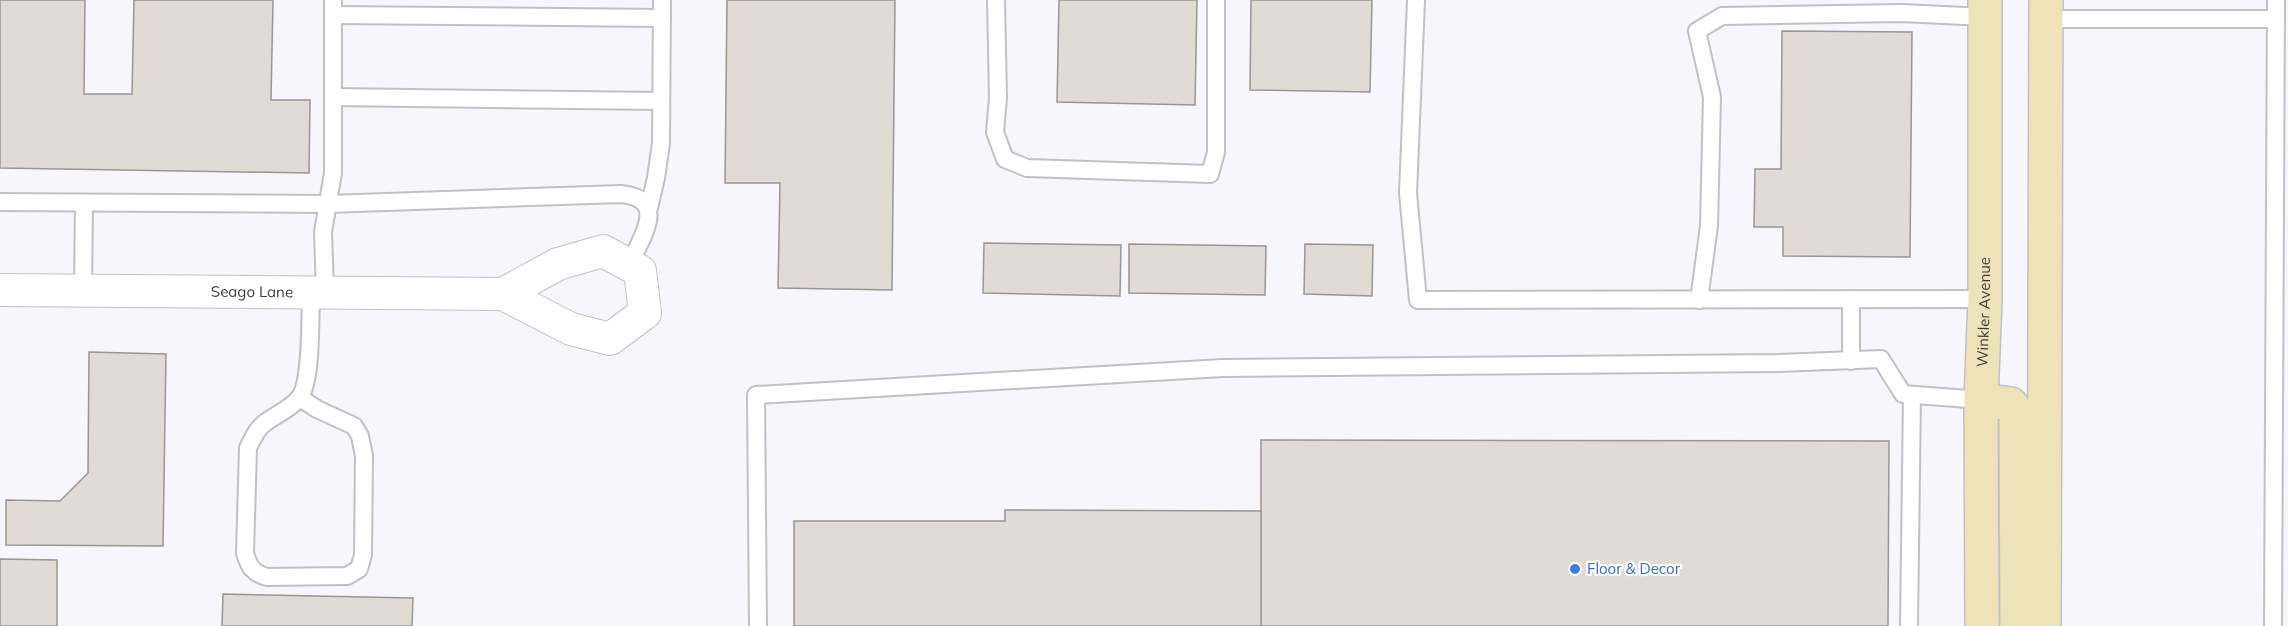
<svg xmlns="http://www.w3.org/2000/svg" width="2288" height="626" font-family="Mulish,sans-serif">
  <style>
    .building { fill: #e2dad4; stroke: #9c9590; stroke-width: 1.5 }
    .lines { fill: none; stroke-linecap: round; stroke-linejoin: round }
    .lane-casing { stroke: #c0c0c8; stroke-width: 20 }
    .street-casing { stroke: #c0c0c8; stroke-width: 34 }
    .secondary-casing { stroke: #c0c0c8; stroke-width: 36 }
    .lane { stroke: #fff; stroke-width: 16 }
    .street { stroke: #fff; stroke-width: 32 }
    .secondary { stroke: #eee2b9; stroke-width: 33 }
    .shop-dot { fill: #3f7fe0; stroke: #fff; stroke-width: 2 }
    .labels { text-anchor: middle; stroke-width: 4.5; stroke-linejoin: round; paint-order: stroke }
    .street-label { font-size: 15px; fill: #3a3a3d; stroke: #fff }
    .shop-label { font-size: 15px; fill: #366cbe; stroke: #fff; text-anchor: start }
  </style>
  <rect width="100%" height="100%" fill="#f7f6ff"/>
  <!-- building -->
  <g class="building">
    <polygon points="0,0 85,0 84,94 132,94 134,0 273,0 271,100 310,100 309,173 0,168"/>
    <polygon points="727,0 895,0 892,290 778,288 780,183 725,183"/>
    <polygon points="1059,0 1197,0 1195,105 1057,102"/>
    <polygon points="1251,0 1372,0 1370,92 1250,90"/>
    <polygon points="1782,31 1912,32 1910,257 1783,256 1783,227 1754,227 1755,169 1781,169"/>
    <polygon points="984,243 1121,245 1120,296 983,293"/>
    <polygon points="1129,244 1266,246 1265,295 1129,293"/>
    <polygon points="1305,244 1373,245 1372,296 1304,294"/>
    <polygon points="89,352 166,354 163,546 6,545 6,500 60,501 88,473"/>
    <polygon points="1261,440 1889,441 1888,626 1261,626"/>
    <polygon points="1005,510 1261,511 1261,626 794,626 794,521 1005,521"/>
    <polygon points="0,559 57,560 57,626 0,626"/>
    <polygon points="223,594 413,598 412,626 222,626"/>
  </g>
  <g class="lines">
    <!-- lane casing -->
    <g class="lane-casing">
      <g id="lane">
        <polyline points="996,0 998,98 995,132 1005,159 1027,168 1210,174 1216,152 1216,0"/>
        <polyline points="1416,0 1408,193 1418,300 1985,299"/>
        <polyline points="333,15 662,18"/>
        <polyline points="2046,19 2276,19"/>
        <polyline points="333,97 661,101"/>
        <path d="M 0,202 L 328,204 L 621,194 C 670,199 641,238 629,265"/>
        <polyline points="649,208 656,178 661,143 662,0"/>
        <polyline points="83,290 84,203"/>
        <polyline points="325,292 323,232 333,173 333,0"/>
        <polyline points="1699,300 1709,226 1712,97 1697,31 1722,16 1902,13 1985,17"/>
        <polyline points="1851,361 1851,299"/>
        <path d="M 300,398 L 317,409 L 354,426 L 360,436 L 364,456 L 363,555 L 359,569 L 347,576 L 267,577 C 253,573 249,567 245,553 L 248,448 C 253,438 257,428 266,422 C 277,414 292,408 300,397 C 312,380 310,314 311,291"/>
        <polyline points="758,626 756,395 1223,368 1778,363 1881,359 1903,394 1981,400"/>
        <polyline points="1909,626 1912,395"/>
        <polyline points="2273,626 2276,0"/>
      </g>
    </g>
    <!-- street casing -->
    <g class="street-casing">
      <g id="street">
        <polygon points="603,251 640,271 645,313 610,339 571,329 503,294 558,264"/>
        <path id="s1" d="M 0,290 L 503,294"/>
      </g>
    </g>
    <!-- secondary casing -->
    <g class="secondary-casing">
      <g id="secondary">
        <polyline points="1981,400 2011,404 2016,412 2017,626"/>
        <path id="s2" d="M 1982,626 L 1981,400 L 1985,299 L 1985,0"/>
        <polyline points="2044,626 2046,0"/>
      </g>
    </g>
    <!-- lane -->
    <use href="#lane" class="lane"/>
    <!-- street -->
    <use href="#street" class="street"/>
    <!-- secondary -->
    <use href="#secondary" class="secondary"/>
  </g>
  <!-- markers -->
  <circle class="shop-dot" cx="1575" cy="569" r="6"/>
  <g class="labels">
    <!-- street labels -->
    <g class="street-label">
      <text dy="5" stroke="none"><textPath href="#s1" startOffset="252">Seago Lane</textPath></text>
      <text dy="5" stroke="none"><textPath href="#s2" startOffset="314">Winkler Avenue</textPath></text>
    </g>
    <!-- shop labels -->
    <g class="shop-label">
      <text x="1587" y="574">Floor &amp; Decor</text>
    </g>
  </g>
</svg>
